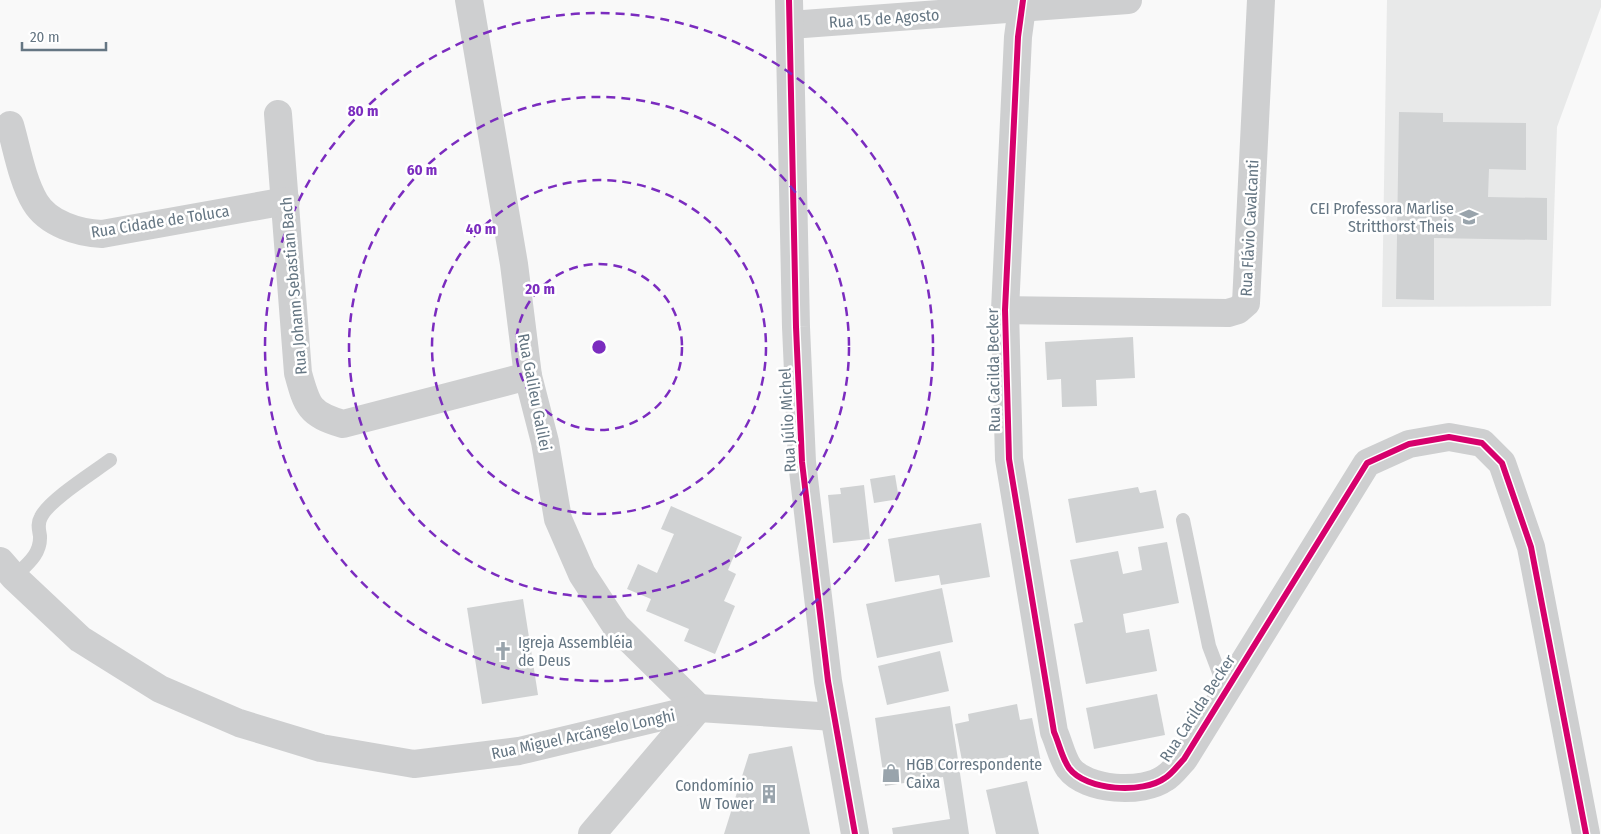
<svg xmlns="http://www.w3.org/2000/svg" width="1601" height="834" font-family="'Fira Sans Condensed',sans-serif">
  <style>
    .built { fill: #e8e9e9 }
    .building { fill: #d0d2d3 }
    .lines { fill: none; stroke-linecap: round; stroke-linejoin: round }
    .service { stroke: #cecfd0; stroke-width: 14 }
    .minor { stroke: #cecfd0; stroke-width: 28 }
    .tertiary { stroke: #cecfd0; stroke-width: 28 }
    .cycleway-casing { stroke: #fff; stroke-width: 9 }
    .cycleway { stroke: #d6006c; stroke-width: 6 }
    .ring { fill: none; stroke: #7b2cbf; stroke-width: 2.5; stroke-dasharray: 9 6 }
    .labels { text-anchor: middle; stroke-width: 5; stroke-linejoin: round; paint-order: stroke }
    .street-label { font-size: 16px; fill: #657683; stroke: #fff }
    .poi-label { font-size: 16px; fill: #657683; stroke: #fff; text-anchor: end }
    .centre { fill: #7b2cbf; stroke: #fff; stroke-width: 2.5 }
    .ring-label { font-size: 15px; text-anchor: middle; font-weight: bold; fill: #7b2cbf; stroke: #fff; stroke-width: 5; stroke-linejoin: round; paint-order: stroke }
  </style>
  <rect width="100%" height="100%" fill="#f9f9f9"/>
  <!-- built -->
  <polygon class="built" points="1387,0 1601,0 1601,7 1557,127 1551,306 1382,307"/>
  <!-- building -->
  <g class="building">
    <polygon points="1399,112 1443,113 1443,122 1526,123 1526,170 1489,169 1488,197 1547,198 1547,240 1434,238 1434,300 1396,299"/>
    <polygon points="1133,337 1135,378 1096,380 1097,406 1062,407 1061,379 1047,380 1045,342"/>
    <polygon points="895,475 899,499 874,503 870,479"/>
    <polygon points="864,485 870,539 833,543 828,495 841,494 840,488"/>
    <polygon points="1138,487 1140,493 1156,490 1164,528 1076,543 1068,499"/>
    <polygon points="671,506 742,537 728,570 736,574 724,601 735,606 715,654 684,641 689,629 646,611 651,599 627,589 638,564 657,573 674,534 661,529"/>
    <polygon points="981,523 990,577 941,585 939,575 895,582 888,539"/>
    <polygon points="1167,542 1179,603 1123,614 1126,633 1149,629 1157,671 1086,684 1074,624 1083,622 1070,560 1118,551 1123,574 1142,570 1138,547"/>
    <polygon points="942,588 953,642 877,658 866,604"/>
    <polygon points="523,599 538,695 482,704 467,608"/>
    <polygon points="940,651 949,691 887,705 878,666"/>
    <polygon points="1157,694 1165,735 1094,749 1086,708"/>
    <polygon points="1017,704 1020,720 1032,718 1041,762 1010,768 1008,757 963,766 955,724 969,721 968,714"/>
    <polygon points="950,706 969,834 893,834 892,828 950,819 943,777 885,786 875,718"/>
    <polygon points="792,746 810,834 724,834 749,754"/>
    <polygon points="1027,781 1039,834 996,834 986,790"/>
  </g>
  <g class="lines">
    <!-- service -->
    <g class="service">
      <polyline points="1183,520 1209,646 1226,691"/>
      <path d="M 14,577 C 26,565 41,555 40,536 C 39,529 37,524 41,517 C 49,500 94,472 110,460"/>
    </g>
    <!-- minor -->
    <g class="minor">
      <polyline points="469,0 514,264 528,376 545,442 558,519 582,574 616,626 699,708 592,834"/>
      <path d="M 1023,0 L 1018,37 L 1005,310 L 1009,459 L 1054,732 C 1059,743 1062,758 1069,768 C 1086,791 1143,794 1165,778 C 1172,774 1178,765 1184,759 L 1367,463 L 1409,444 L 1449,437 L 1482,443 L 1502,463 L 1531,547 L 1586,834"/>
      <polyline points="790,25 1128,0"/>
      <path d="M 278,114 L 298,373 C 307,406 309,414 343,424 L 528,376"/>
      <path d="M 10,125 C 17,149 22,180 35,202 C 48,224 79,233 102,234 L 286,201"/>
      <polyline points="1005,310 1228,313 1238,310 1246,303 1261,0"/>
      <polyline points="0,561 14,577 80,639 160,689 239,723 321,748 414,764 519,751 699,708 834,717"/>
    </g>
    <!-- tertiary -->
    <polyline class="tertiary" points="789,0 796,327 802,462 828,681 855,834"/>
    <!-- cycleway casing -->
    <g class="cycleway-casing">
      <g id="cycleway">
        <polyline points="789,0 796,327 802,462 828,681 855,834"/>
        <path d="M 1023,0 L 1018,37 L 1005,310 L 1009,459 L 1054,732 C 1059,743 1062,758 1069,768 C 1086,791 1143,794 1165,778 C 1172,774 1178,765 1184,759 L 1367,463 L 1409,444 L 1449,437 L 1482,443 L 1502,463 L 1531,547 L 1586,834"/>
      </g>
    </g>
    <!-- cycleway -->
    <use href="#cycleway" class="cycleway"/>
  </g>
  <!-- distance rings -->
  <g class="ring">
    <circle cx="599" cy="347" r="83"/>
    <circle cx="599" cy="347" r="167"/>
    <circle cx="599" cy="347" r="250"/>
    <circle cx="599" cy="347" r="334"/>
  </g>
  <!-- icons -->
  <defs>
    <g id="school-bare" transform="scale(1.5)"><path d="M0-5L7-2L0 1L-7-2ZM-4 1L0 2.5L4 1V4Q0 6-4 4Z" fill="#99a4ac" stroke="#fff" stroke-width="2.5" paint-order="stroke"/></g>
    <g id="church-bare" transform="scale(1.5)"><path d="M-1.2-6h2.4v3.5h3.3v2.4h-3.3V6h-2.4V-.1h-3.3v-2.4h3.3Z" fill="#99a4ac" stroke="#fff" stroke-width="2.5" paint-order="stroke"/></g>
    <g id="shop-bare" transform="scale(1.5)"><path d="M-5-2.5h2.3a2.7 3.5 0 0 1 5.4 0H5L5.5 6h-11ZM-1.5-2.5h3a1.5 2.3 0 0 0-3 0Z" fill="#99a4ac" stroke="#fff" stroke-width="2.5" paint-order="stroke"/></g>
    <g id="building-bare" transform="scale(1.5)"><path d="M-4-6H4V6H1V3H-1V6H-4ZM-2.5-4.3h1.7v1.8h-1.7ZM.8-4.3h1.7v1.8H.8ZM-2.5-1h1.7V.8h-1.7ZM.8-1h1.7V.8H.8Z" fill="#99a4ac" stroke="#fff" stroke-width="2.5" paint-order="stroke"/></g>
  </defs>
  <g fill-rule="evenodd">
    <use href="#school-bare" x="1469" y="217"/>
    <use href="#church-bare" x="503" y="651"/>
    <use href="#shop-bare" x="891" y="773"/>
    <use href="#building-bare" x="769" y="794"/>
  </g>
  <g class="labels">
    <!-- street labels -->
    <g class="street-label">
      <text transform="translate(884 18) rotate(-4)" y="6">Rua 15 de Agosto</text>
      <text transform="translate(160 221) rotate(-9)" y="6">Rua Cidade de Toluca</text>
      <text transform="translate(1249 228) rotate(-87)" y="6">Rua Flávio Cavalcanti</text>
      <text transform="translate(293 286) rotate(-95)" y="6">Rua Johann Sebastian Bach</text>
      <text transform="translate(993 370) rotate(-91)" y="6">Rua Cacilda Becker</text>
      <text transform="translate(535 392) rotate(79)" y="6">Rua Galileu Galilei</text>
      <text transform="translate(787 420) rotate(-93)" y="6">Rua Júlio Michel</text>
      <text transform="translate(1197 708) rotate(-57)" y="6">Rua Cacilda Becker</text>
      <text transform="translate(583 734) rotate(-12)" y="6">Rua Miguel Arcângelo Longhi</text>
    </g>
    <!-- poi labels -->
    <g class="poi-label">
      <text x="1454" y="214">CEI Professora Marlise<tspan x="1454" dy="18">Stritthorst Theis</tspan></text>
      <text x="518" y="648" text-anchor="start">Igreja Assembléia<tspan x="518" dy="18">de Deus</tspan></text>
      <text x="906" y="770" text-anchor="start">HGB Correspondente<tspan x="906" dy="18">Caixa</tspan></text>
      <text x="754" y="791">Condomínio<tspan x="754" dy="18">W Tower</tspan></text>
    </g>
  </g>
  <circle cx="599" cy="347" r="8" class="centre"/>
  <g class="ring-label">
    <text x="363" y="116">80 m</text>
    <text x="422" y="175">60 m</text>
    <text x="481" y="234">40 m</text>
    <text x="540" y="294">20 m</text>
  </g>
  <!-- scale -->
  <path d="M22 42v8h84v-8" fill="none" stroke="#657683" stroke-width="2.5"/>
  <text x="30" y="42" font-size="15" fill="#657683" stroke="#ffffff" stroke-width="4" paint-order="stroke">20 m</text>
</svg>
